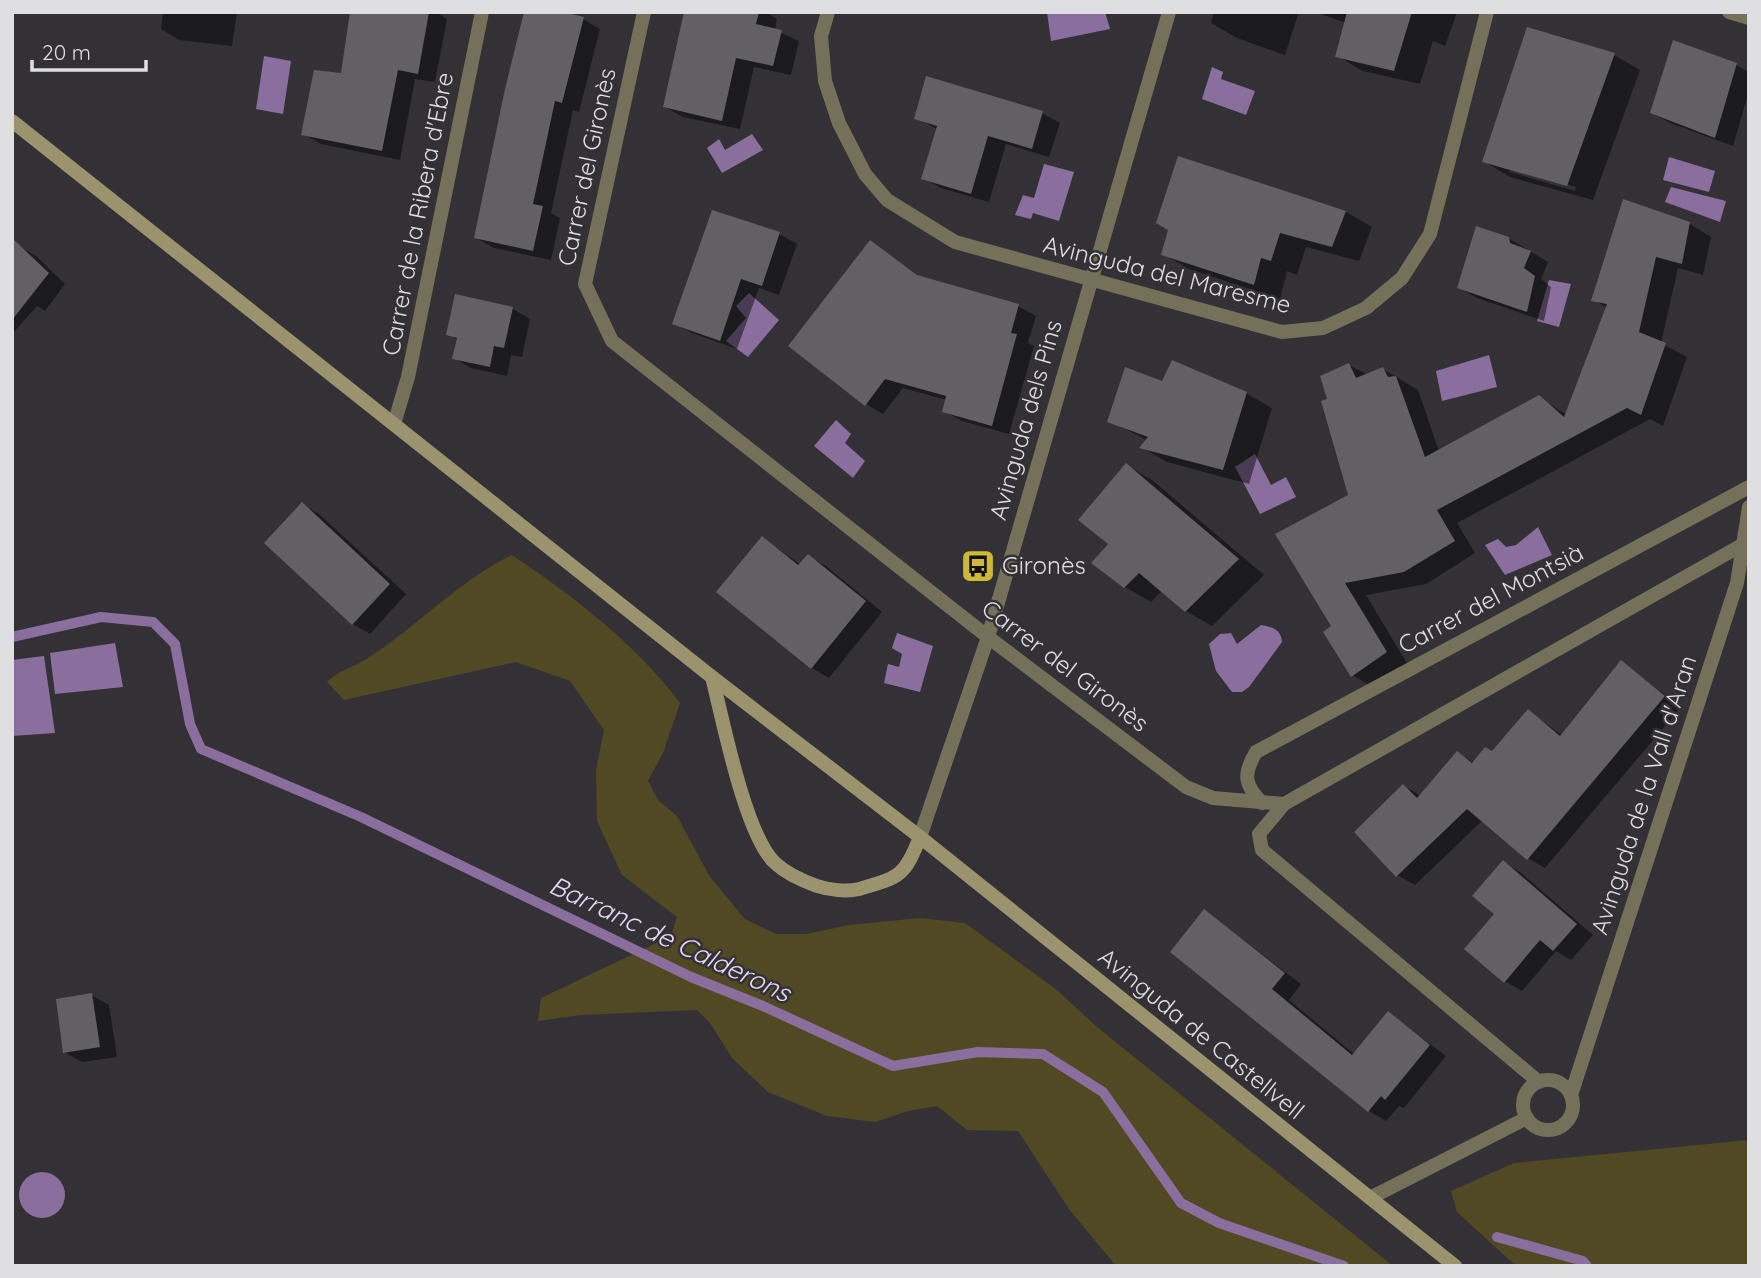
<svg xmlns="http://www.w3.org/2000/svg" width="1761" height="1278" font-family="Quicksand,sans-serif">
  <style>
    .green { fill: #504924 }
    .water { fill: #8a6f9e }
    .shadow { fill: #0007; fill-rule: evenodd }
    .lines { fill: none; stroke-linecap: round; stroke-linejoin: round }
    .stream { stroke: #8a6f9e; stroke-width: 10 }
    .building { fill: #626064 }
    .street { stroke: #75705a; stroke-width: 14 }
    .secondary { stroke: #9a936e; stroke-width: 14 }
    .labels { text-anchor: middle; stroke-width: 5; stroke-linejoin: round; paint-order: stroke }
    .street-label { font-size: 24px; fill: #dfdee0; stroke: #333135 }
    .poi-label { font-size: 24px; fill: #dfdee0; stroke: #333135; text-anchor: start }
    .water-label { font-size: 26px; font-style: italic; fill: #e9d9f6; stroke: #333135 }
  </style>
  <rect width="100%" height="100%" fill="#333135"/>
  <!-- green -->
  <g class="green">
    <path d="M 512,555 C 573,596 636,644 680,703 L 663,753 L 648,781 L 658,800 L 677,816 L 710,877 L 745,919 L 776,934 L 806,934 L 849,925 L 920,918 L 965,923 L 1057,990 L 1097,1027 L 1393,1266 L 1116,1266 L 1069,1209 L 1018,1131 L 967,1130 L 937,1106 L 908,1111 L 875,1122 L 827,1116 L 768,1092 L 732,1058 L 710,1023 L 697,1010 L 581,1015 L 538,1021 L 541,998 L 671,936 L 677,917 L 622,875 L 597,821 L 596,770 L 604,730 L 570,681 L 516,662 L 344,700 L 327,682 C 340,669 353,668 368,658 C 418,626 458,581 512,555 Z"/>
    <polygon points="1749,1140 1749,1266 1516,1266 1457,1212 1451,1191 1514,1163"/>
  </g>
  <!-- water -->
  <g class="water">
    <polygon points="1047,12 1105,12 1110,29 1051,41"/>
    <polygon points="264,56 291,61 283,114 256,109"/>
    <polygon points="1212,67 1223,72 1221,79 1255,91 1246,115 1202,99"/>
    <polygon points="752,134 763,150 722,173 707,148 719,139 725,150"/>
    <polygon points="1669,157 1715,171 1709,192 1663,180"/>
    <polygon points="1044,164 1074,172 1059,221 1033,213 1031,219 1015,215 1023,195 1034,198"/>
    <polygon points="1671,187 1726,201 1720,222 1665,202"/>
    <polygon points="1549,280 1571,284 1559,327 1537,321"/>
    <polygon points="749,293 779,320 748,357 726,341 746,318 736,306"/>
    <polygon points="1489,355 1497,387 1442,401 1436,371"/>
    <polygon points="836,420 851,434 845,443 865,461 853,478 814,446"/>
    <polygon points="1255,454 1271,485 1286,477 1296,497 1260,514 1235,467"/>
    <polygon points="1538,527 1552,555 1505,575 1485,545 1498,539 1506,547 1516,545"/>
    <path d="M 1261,625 C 1272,627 1281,629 1282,642 L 1249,687 L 1242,692 L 1232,692 L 1216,671 L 1209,644 L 1220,634 L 1231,633 L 1237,644 Z"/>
    <polygon points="897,633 933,646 920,692 884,683 888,664 899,667 902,654 892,648"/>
    <polygon points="115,643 123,687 55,694 50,653"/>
    <polygon points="44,656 55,733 12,736 12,660"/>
    <circle cx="42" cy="1195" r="23"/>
  </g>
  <!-- shadow -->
  <g class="shadow">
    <polygon points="163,12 237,12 232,46 179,40 161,29"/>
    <polygon points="352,12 436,12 447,19 435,82 415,79 400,160 321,144 303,134 343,75"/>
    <polygon points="710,12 765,12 777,19 775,30 799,41 791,75 754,67 740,129 683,117 665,107"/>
    <polygon points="1214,12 1299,12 1285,55 1237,38 1211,23"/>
    <polygon points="1315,12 1457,12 1445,46 1433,41 1420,84 1363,71 1337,56 1346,23"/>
    <polygon points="583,19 600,29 579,112 573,110 551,213 560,218 551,260 494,248 476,238"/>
    <path d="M 1614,55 L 1640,70 L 1593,200 L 1510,177 L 1485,162 ZM 1510,169 L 1576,187 L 1575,191 L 1510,172 Z"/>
    <polygon points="1736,65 1749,72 1749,91 1733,146 1670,123 1652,113"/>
    <polygon points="1042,113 1060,123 1049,157 1006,144 989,202 941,188 923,178 937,129 916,118"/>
    <polygon points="1179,159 1346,212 1372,227 1359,261 1306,247 1297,275 1287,271 1280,299 1189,269 1163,254 1170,230"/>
    <polygon points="713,212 779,234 797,244 779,295 759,288 737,349 692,333 674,323"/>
    <polygon points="1690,224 1711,237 1703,275 1678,268 1661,343 1687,357 1663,426 1650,419 1457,523 1475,553 1426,584 1366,595 1408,665 1374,688 1352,675 1333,626 1350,496 1329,400 1349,365 1368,375 1383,369 1418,390 1439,451 1538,397 1567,415 1608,308 1593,300"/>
    <polygon points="1508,238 1548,262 1541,279 1551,287 1544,321 1477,298 1459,288"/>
    <polygon points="871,242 923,279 1018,306 1036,316 1028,343 1034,346 1009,434 962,421 944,411 947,400 903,388 883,414 866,404"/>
    <polygon points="19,246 36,256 65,284 45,311 37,306 12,334 12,254"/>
    <polygon points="513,309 530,319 522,357 511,355 507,376 471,368 454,358 458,340 448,334"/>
    <polygon points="1163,384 1246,393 1272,408 1249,484 1167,462 1141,447 1147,440 1109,421"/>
    <polygon points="1126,465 1152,480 1264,575 1212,626 1186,611 1162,591 1151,602 1125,587 1110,544"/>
    <polygon points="302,504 319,514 406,594 370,634 353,624"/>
    <polygon points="763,538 801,565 808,556 826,566 882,612 829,678 812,668 719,592"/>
    <polygon points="1621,662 1681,707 1545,868 1528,858 1483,820 1415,885 1397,875 1404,786 1421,796 1458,753 1474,763 1492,753 1528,711 1562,735"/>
    <polygon points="1503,862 1520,872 1593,935 1571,960 1556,951 1522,991 1505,981 1497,914"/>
    <polygon points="1205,911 1301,984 1289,1000 1354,1054 1388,1013 1446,1056 1404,1108 1399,1106 1386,1121 1369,1111"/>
    <polygon points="91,995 109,1005 117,1057 82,1062 64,1052"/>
  </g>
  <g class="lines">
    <!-- stream -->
    <g class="stream">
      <polyline points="12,637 101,617 153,622 175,644 190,724 201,749 361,817 691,977 763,1006 893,1066 978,1052 1043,1054 1103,1092 1181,1203 1219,1223 1344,1266"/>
      <polyline points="1497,1237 1583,1261 1587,1266"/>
    </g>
  </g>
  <!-- building -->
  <g class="building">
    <polygon points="350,12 429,12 418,74 398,70 382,151 301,135 314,70 341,73"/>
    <polygon points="524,12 564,12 584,17 562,103 555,101 533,204 543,206 533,251 474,238 505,89"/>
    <polygon points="684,12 759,12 756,24 782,30 773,66 736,58 722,121 663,107"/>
    <polygon points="1347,12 1412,12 1394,71 1335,57"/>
    <polygon points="1527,27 1615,53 1567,186 1482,162"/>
    <polygon points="1673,40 1737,63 1715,138 1650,113"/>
    <polygon points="926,76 1043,111 1032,149 988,136 971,194 921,179 937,126 914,119"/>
    <polygon points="1178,156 1346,211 1332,247 1280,233 1271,261 1261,258 1254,285 1161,255 1168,230 1156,223"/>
    <polygon points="1623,199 1690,222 1682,264 1656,257 1639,332 1666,343 1641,415 1627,408 1437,510 1455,541 1404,572 1345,583 1387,652 1351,677 1323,632 1331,626 1275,534 1348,495 1321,401 1327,399 1320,376 1349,363 1356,378 1383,367 1388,377 1396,376 1425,457 1539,395 1564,417 1607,304 1591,301"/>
    <polygon points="712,210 780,232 762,286 741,279 720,341 672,324"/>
    <polygon points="1476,226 1509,237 1510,243 1531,251 1524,268 1535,276 1527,312 1457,288"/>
    <polygon points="12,238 49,273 12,320"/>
    <polygon points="870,240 917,275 1019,304 1011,333 1017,334 992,426 942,412 946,396 885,379 865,406 788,346"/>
    <polygon points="455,294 513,307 504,348 494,346 490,367 452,359 457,338 446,335"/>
    <polygon points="1172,360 1247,392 1223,470 1139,448 1148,437 1107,422 1125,367 1162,381"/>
    <polygon points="1126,463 1239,559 1185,612 1139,573 1124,588 1091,563 1108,544 1078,520"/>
    <polygon points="302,502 390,584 352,625 264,543"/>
    <polygon points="762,536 798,565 808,554 866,601 811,669 716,592"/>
    <polygon points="1621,660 1665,696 1527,860 1467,809 1396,877 1354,832 1403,784 1417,798 1457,751 1472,763 1485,747 1492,751 1528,709 1560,736"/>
    <polygon points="1503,860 1577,924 1553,951 1540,940 1504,983 1464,949 1494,914 1472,896"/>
    <polygon points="1204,909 1285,973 1272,989 1352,1055 1388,1011 1430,1045 1385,1100 1381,1096 1368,1112 1170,952"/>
    <polygon points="92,993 100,1047 63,1053 56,999"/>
  </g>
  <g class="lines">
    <!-- street -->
    <g class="street">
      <polyline points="644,12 585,284 612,341 988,637 1186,787 1213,798 1284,804"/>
      <polyline points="828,12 821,36 825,81 839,123 865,174 887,200 955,242 1282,332 1323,328 1366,308 1402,278 1430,234 1487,12"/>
      <polyline points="1729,12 1749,18"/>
      <polyline points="394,424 408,377 482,12"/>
      <path d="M 1262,803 C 1244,785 1243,774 1256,752 L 1749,487"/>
      <polyline points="920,837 988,637 1169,12"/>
      <circle cx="1548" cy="1105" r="25"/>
      <polyline points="1539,1082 1262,850 1259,834 1284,804 1742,545"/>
      <polyline points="1571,1095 1737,583 1749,507"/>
      <polyline points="1370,1198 1527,1118"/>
    </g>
    <!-- secondary -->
    <g class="secondary">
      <polyline points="12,121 712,677 920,837 1455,1266"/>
      <path d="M 712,677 C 723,720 745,835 775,863 C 787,874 803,881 817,886 C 829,890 847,892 859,889 C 900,877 904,877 920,837"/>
    </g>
  </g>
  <!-- icons -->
  <defs>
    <g id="bus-square" transform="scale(1.75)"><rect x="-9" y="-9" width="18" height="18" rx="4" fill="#cfb837" stroke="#333135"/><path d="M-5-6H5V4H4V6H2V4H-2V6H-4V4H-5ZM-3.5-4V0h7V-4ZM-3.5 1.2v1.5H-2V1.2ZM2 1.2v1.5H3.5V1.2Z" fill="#111"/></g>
  </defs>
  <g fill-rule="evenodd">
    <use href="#bus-square" x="978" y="566"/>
  </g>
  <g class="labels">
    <!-- street labels -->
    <g class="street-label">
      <text transform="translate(587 167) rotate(-78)" y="8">Carrer del Gironès</text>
      <text transform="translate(418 214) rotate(-79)" y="8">Carrer de la Ribera d'Ebre</text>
      <text transform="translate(1167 275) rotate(14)" y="8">Avinguda del Maresme</text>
      <text transform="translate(1026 420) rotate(-74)" y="8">Avinguda dels Pins</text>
      <text transform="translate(1491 599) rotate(-28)" y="8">Carrer del Montsià</text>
      <text transform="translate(1065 666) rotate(37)" y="8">Carrer del Gironès</text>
      <text transform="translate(1644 795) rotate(-72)" y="8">Avinguda de la Vall d'Aran</text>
      <text transform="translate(1201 1034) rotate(39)" y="8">Avinguda de Castellvell</text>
    </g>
    <!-- poi labels -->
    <g class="poi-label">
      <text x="1002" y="574">Gironès</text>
    </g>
    <!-- water labels -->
    <g class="water-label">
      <text transform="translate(670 939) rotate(25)" y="9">Barranc de Calderons</text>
    </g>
  </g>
  <!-- border -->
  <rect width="1761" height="1278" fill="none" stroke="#dfdee0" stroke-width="28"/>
  <!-- scale -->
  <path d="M32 60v10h114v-10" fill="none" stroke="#dfdee0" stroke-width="3.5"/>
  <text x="42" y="60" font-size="21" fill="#dfdee0" stroke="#333135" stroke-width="5" paint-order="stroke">20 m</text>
</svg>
